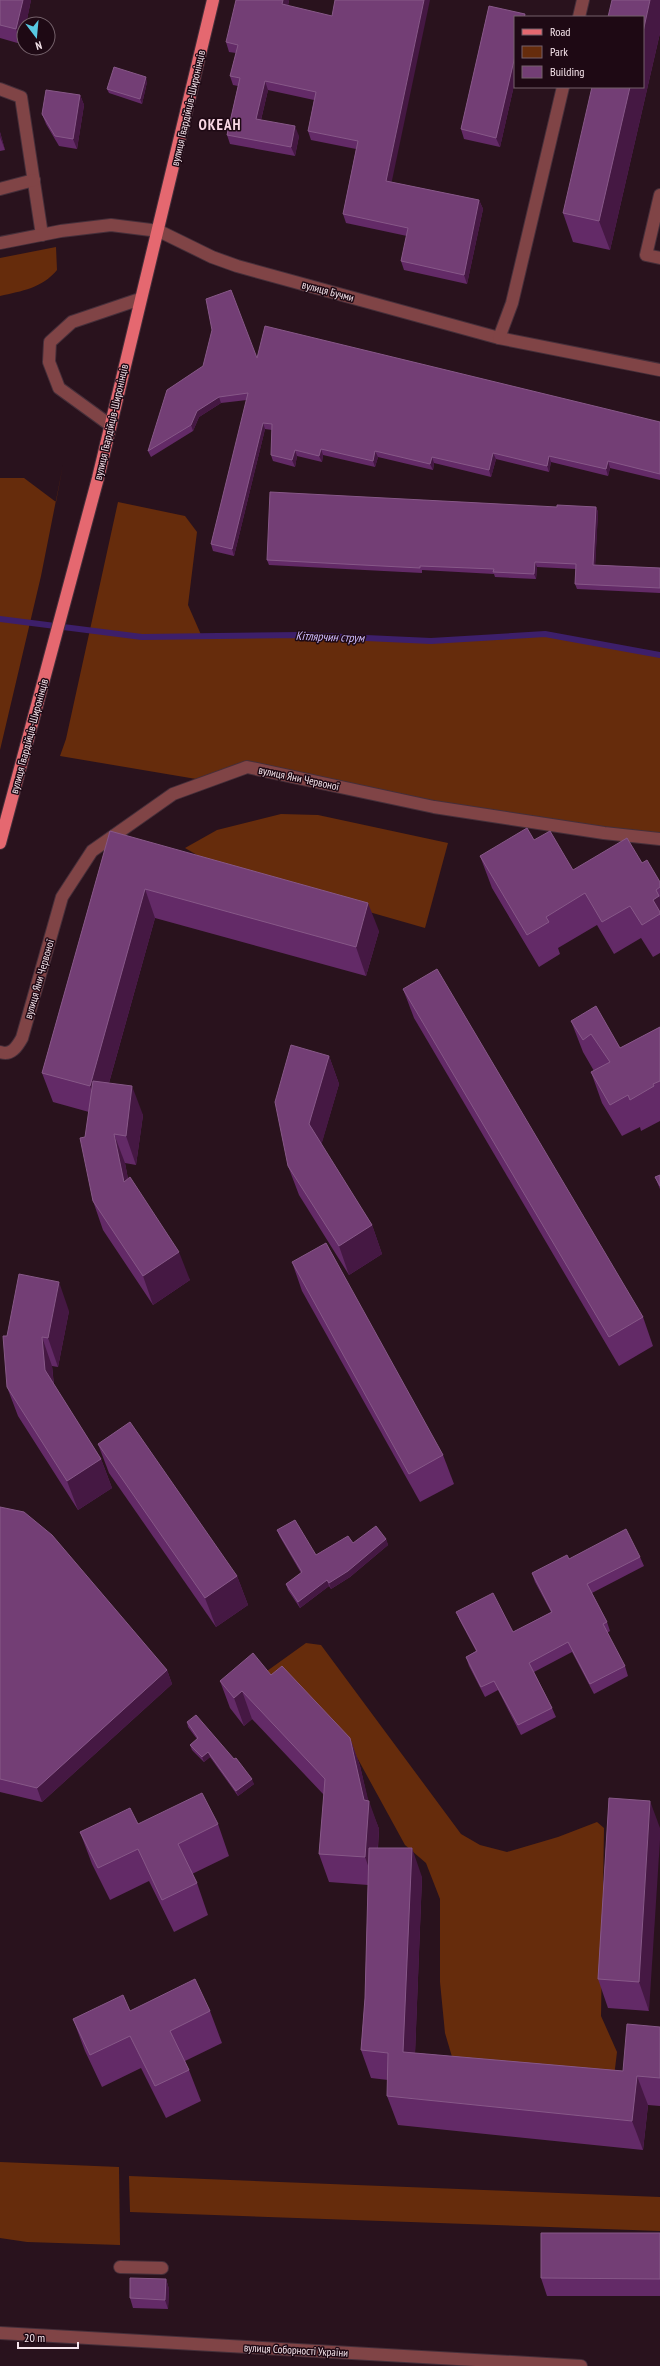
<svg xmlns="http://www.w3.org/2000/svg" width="660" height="2366" font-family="'PT Sans Narrow',sans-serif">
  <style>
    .green { fill: #662c0c }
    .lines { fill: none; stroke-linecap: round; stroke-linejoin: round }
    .stream { stroke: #3d1f6a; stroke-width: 6 }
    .minor-casing { stroke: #462f3a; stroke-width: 14 }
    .major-casing { stroke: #462f3a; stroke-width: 14 }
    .minor { stroke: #804446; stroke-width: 12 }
    .major { stroke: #e56870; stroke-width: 12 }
    .wall { fill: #632a67 }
    .shaded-wall { fill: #451843 }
    .building { fill: #733e75; stroke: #875888 }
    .labels { text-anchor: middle; stroke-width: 3; stroke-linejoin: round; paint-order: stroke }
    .street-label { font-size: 11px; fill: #f5e4eb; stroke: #1e0914 }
    .water-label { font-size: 12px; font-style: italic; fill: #cebbfd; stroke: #1e0914 }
    .district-label { font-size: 15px; font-weight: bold; letter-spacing: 1px; fill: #f7d6e3; stroke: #1e0914 }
  </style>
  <rect width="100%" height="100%" fill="#29121d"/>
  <!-- green -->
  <g class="green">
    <path d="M 56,247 L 57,270 C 42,288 22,291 0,296 L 0,258 Z"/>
    <polygon points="63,465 41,576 0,750 0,478 24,478 56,502"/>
    <polygon points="118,502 185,516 197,532 188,605 202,637 300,636 430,642 545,636 660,656 660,839 604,833 247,767 208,781 60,756 66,739"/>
    <polygon points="281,814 318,815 448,843 425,928 282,887 209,862 185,848 217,830"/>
    <polygon points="306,1643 321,1645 461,1834 480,1845 507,1852 558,1837 597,1822 604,1828 601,2016 617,2052 614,2077 455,2067 445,2033 440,1982 440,1899 426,1863 405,1845 348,1741 282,1687 267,1671"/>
    <polygon points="0,2162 119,2167 120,2245 27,2242 0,2238"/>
    <polygon points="129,2176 660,2197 660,2231 130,2212"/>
  </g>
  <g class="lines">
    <!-- stream -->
    <polyline class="stream" points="0,619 142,637 301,635 431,641 545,634 660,655"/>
    <!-- minor casing -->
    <g class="minor-casing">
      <g id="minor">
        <polyline points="579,17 583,0"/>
        <polyline points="0,89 21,97 42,235"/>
        <polyline points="0,189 34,180"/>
        <polyline points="660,195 646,255 660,258"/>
        <polyline points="0,243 61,231 111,225 159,231 212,257 237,266 499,338 660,370"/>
        <polyline points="499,338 512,303 563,87"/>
        <polyline points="110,425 59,388 49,362 50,342 72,322 140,299"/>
        <path d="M 0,1052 C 11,1056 17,1047 22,1038 L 62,897 L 92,851 L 173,794 L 247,767 L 434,807 L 604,833 L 660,839"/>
        <polyline points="120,2267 162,2268"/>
        <polyline points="0,2333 581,2366"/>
      </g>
    </g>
    <!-- major casing -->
    <g class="major-casing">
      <polyline id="major" points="0,843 98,478 213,0"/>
    </g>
    <!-- minor -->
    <use href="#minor" class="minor"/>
    <!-- major -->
    <use href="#major" class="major"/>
  </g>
  <!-- wall -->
  <g class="wall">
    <polygon points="0,0 31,0 26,24 24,24 21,44 0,38"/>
    <polygon points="289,0 288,6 391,182 479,200 483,209 467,284 404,270 401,261 407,236 346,223 343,214 356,149 311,140 308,131 314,100 268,90 261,120 299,136 295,156 230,144 227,135 238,86 233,85 230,76 236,53 229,52 226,42"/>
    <polygon points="660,0 660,33 610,250 573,242 563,213"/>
    <polygon points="489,6 525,14 526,17 515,17 515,81 500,147 464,139 461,129"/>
    <polygon points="147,82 142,104 109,93 107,89"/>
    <polygon points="80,95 84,105 77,149 59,146 46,124 42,114"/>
    <polygon points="0,132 5,150 0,151"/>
    <polygon points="257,358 660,422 660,480 610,468 608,476 551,462 549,472 496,459 491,477 434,463 433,470 378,457 375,467 323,455 322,462 297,456 295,467 273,461 271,455 272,430 265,429 234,556 213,551 211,544 247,400 221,403 199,417 193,431 151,457 148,451"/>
    <polygon points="557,507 596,507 598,512 595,565 660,568 660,593 577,589 575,584 576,569 537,567 536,579 495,577 494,574 422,570 422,573 269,565 267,560"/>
    <polygon points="110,831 379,931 366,976 155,918 109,1083 143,1115 136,1165 125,1163 128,1179 190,1280 153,1305 103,1230 93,1201 85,1137 89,1112 53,1102 42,1073"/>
    <polygon points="534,840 573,870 642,863 660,882 660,953 653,957 641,938 614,954 597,925 558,948 560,954 539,967 492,888 480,856"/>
    <polygon points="403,989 643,1317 653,1346 619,1366 414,1018"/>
    <polygon points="571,1021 620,1048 660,1027 660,1121 641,1131 640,1127 622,1136 602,1103 591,1072 594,1071 583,1052"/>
    <polygon points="329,1056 339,1084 321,1145 372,1225 382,1254 349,1275 299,1195 288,1166"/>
    <polygon points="660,1175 660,1189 655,1177"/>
    <polygon points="292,1262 443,1455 454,1484 420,1502 302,1291"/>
    <polygon points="69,1311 58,1367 52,1366 54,1385 101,1459 112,1488 78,1510 18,1416 7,1387 7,1336"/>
    <polygon points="98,1444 237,1576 248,1605 216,1627 109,1473"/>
    <polygon points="0,1507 167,1670 172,1684 42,1802 0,1792"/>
    <polygon points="277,1530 316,1555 353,1543 386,1539 388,1545 350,1577 331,1589 329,1586 300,1608 288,1590 286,1584 301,1573 280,1537"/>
    <polygon points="640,1557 644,1566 592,1593 607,1622 610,1631 607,1633 625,1666 628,1676 594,1694 572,1652 534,1672 552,1708 556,1717 521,1735 498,1690 485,1697 469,1666 466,1657 476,1651 460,1621 456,1612 513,1632 551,1612 535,1582 532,1573 569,1559"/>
    <polygon points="271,1675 350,1738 360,1766 368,1801 379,1829 378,1848 422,1877 415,2053 623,2071 660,2027 660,2106 648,2105 643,2150 398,2125 387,2096 388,2080 371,2078 361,2050 365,1998 368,1885 329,1882 319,1854 324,1795 252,1719 244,1726 230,1708 220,1681"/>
    <polygon points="187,1722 254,1784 238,1796 210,1757 204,1762 192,1750 190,1745 197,1739 188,1727"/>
    <polygon points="609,1798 649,2011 608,2008 598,1979"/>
    <polygon points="138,1824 218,1824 229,1856 192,1874 197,1883 208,1915 174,1932 149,1881 110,1900 92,1864 80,1832"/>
    <polygon points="130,2011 210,2011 222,2043 185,2061 189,2070 201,2101 166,2118 141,2068 102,2087 85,2051 73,2019"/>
    <polygon points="660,2233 660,2296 547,2296 541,2278"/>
    <polygon points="166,2279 169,2289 168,2309 133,2308 130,2298"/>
  </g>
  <!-- shaded-wall -->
  <g class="shaded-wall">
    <polygon points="23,0 31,0 26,24 24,24 24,30 21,44 16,29"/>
    <polygon points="283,0 289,0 286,14 282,4"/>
    <polygon points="424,0 430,0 390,190 386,181"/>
    <polygon points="650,0 660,0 660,33 610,250 599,221 630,87 643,87 643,32"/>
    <polygon points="515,56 515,81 500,147 496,138"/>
    <polygon points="146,77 147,82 142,104 140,99"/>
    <polygon points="265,81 268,90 259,128 256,119"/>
    <polygon points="80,95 84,105 77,149 73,139"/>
    <polygon points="295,126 299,136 295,156 291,147"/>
    <polygon points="0,132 5,150 0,137"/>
    <polygon points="479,200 483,209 467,284 464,275"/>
    <polygon points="219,397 221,403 199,417 193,431 191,425 197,411"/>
    <polygon points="263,423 265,429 234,556 232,549"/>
    <polygon points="321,449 323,455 322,462 319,456"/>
    <polygon points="295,450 297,456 295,467 292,460"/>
    <polygon points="375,451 378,457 375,467 373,461"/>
    <polygon points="493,453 496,459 491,477 489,470"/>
    <polygon points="549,456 551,462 549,472 547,466"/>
    <polygon points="432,457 434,463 433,470 430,464"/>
    <polygon points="608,461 610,468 608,476 606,469"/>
    <polygon points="596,507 598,512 595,570 593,565"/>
    <polygon points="535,562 537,567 536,579 534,574"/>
    <polygon points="145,889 155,918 100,1115 90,1086"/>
    <polygon points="659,896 660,898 660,914 653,900"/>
    <polygon points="368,903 379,931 366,976 356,947"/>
    <polygon points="329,1056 339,1084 319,1153 309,1124"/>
    <polygon points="132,1086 143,1115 136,1165 126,1136"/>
    <polygon points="114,1134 125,1163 134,1211 124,1182"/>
    <polygon points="372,1225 382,1254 349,1275 339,1246"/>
    <polygon points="179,1252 190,1280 153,1305 143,1276"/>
    <polygon points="59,1282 69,1311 58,1367 48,1338"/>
    <polygon points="42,1337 52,1366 55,1399 45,1370"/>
    <polygon points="101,1459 112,1488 78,1510 67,1481"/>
    <polygon points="386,1539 388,1545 350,1577 331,1589 329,1583"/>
    <polygon points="237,1576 248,1605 216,1627 205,1598"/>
    <polygon points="327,1580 329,1586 300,1608 298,1602"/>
    <polygon points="167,1670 172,1684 42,1802 37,1788"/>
    <polygon points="242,1691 252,1719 244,1726 234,1698"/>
    <polygon points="350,1738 360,1766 369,1803 369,1801 379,1829 375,1885 365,1857 364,1800"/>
    <polygon points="208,1752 210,1757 204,1762 202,1757"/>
    <polygon points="252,1779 254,1784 238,1796 236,1791"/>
    <polygon points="650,1801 660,1828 660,1840 649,2011 639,1982"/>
    <polygon points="412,1848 422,1877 414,2081 403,2052"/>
    <polygon points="637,2076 648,2105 643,2150 632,2121"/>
    <polygon points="166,2279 169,2289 168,2309 165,2300"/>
  </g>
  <!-- building -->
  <g class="building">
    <polygon points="0,0 23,0 16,29 0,25"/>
    <polygon points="236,0 283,0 282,4 332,16 335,0 424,0 386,181 479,200 464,275 401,261 408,228 343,214 358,141 308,131 316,92 265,81 256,119 295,126 291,147 227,135 240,78 230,76 238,45 226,42"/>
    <polygon points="612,0 650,0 643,32 643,17 608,17"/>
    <polygon points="489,6 525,14 524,17 515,17 515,56 496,138 461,129"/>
    <polygon points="114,67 146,77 140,99 107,89"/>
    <polygon points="592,87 630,87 599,221 563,213"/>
    <polygon points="46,90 80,95 73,139 55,136 42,114"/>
    <polygon points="231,290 257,358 265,326 660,422 660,474 608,461 606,469 549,456 547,466 493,453 489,470 432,457 430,464 375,451 373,461 321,449 319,456 295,450 292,460 271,455 272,424 263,423 232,549 211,544 248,393 219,397 197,411 191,425 148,451 167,390 203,366 212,330 206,299"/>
    <polygon points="270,492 557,507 557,505 596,507 593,565 660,568 660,588 575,584 576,564 535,562 534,574 493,572 494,569 420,566 420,568 267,560"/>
    <polygon points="527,828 534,840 550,831 573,870 627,838 642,863 647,860 660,882 660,887 656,890 659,896 653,900 660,912 660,914 642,925 630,906 602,922 585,893 546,917 549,922 527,935 480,856"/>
    <polygon points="110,831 368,903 356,947 145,889 90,1086 42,1073"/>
    <polygon points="437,969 643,1317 609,1337 403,989"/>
    <polygon points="596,1006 620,1048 660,1027 660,1081 653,1084 654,1086 630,1100 628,1095 610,1105 591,1072 610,1062 591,1034 583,1040 571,1021"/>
    <polygon points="291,1045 329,1056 309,1124 372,1225 339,1246 288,1166 275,1102"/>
    <polygon points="93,1081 132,1086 126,1136 114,1134 124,1182 130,1177 179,1252 143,1276 93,1201 80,1138 85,1137"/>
    <polygon points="660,1175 660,1186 655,1177"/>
    <polygon points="326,1243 443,1455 409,1474 292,1262"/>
    <polygon points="19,1274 59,1282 48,1338 42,1337 45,1370 101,1459 67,1481 7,1387 3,1336 7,1336"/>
    <polygon points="130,1422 237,1576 205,1598 98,1444"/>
    <polygon points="0,1507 24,1512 52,1535 167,1670 37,1788 0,1779"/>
    <polygon points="295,1520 316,1555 348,1536 353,1543 376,1526 386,1539 348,1571 329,1583 327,1580 298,1602 286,1584 302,1572 277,1530"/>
    <polygon points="626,1529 640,1557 587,1584 607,1622 603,1624 625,1666 590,1684 568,1642 529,1663 552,1708 518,1725 494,1681 481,1687 466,1657 477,1651 456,1612 493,1593 513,1632 552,1612 532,1573 567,1555 569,1559"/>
    <polygon points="253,1653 271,1675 282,1666 350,1738 364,1800 369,1801 365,1857 319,1854 325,1779 242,1691 234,1698 220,1681"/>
    <polygon points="196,1715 234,1759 236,1758 252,1779 236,1791 208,1752 202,1757 190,1745 198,1738 187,1722"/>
    <polygon points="202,1793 218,1824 178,1844 197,1883 162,1900 138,1849 98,1868 80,1832 130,1808 138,1824"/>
    <polygon points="609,1798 650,1801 639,1982 598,1979"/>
    <polygon points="369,1848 412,1848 403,2052 623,2071 627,2024 660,2027 660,2078 637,2076 632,2121 387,2096 388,2053 361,2050 365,1998"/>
    <polygon points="195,1979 210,2011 170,2031 189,2070 155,2086 130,2036 90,2055 73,2019 123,1995 130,2011"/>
    <polygon points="541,2233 660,2233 660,2279 541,2278"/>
    <polygon points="130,2278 166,2279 165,2300 130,2298"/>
  </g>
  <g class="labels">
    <!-- street labels -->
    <g class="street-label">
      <text transform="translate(188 108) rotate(-77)" y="4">вулиця Гвардійців-Широнінців</text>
      <text transform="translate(328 291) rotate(15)" y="4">вулиця Бучми</text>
      <text transform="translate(111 422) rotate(-77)" y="4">вулиця Гвардійців-Широнінців</text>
      <text transform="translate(29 736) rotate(-75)" y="4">вулиця Гвардійців-Широнінців</text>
      <text transform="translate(299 778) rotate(12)" y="4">вулиця Яни Червоної</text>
      <text transform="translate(39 979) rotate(-74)" y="4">вулиця Яни Червоної</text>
      <text transform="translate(296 2350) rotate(3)" y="4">вулиця Соборності України</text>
    </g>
    <!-- water labels -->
    <g class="water-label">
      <text transform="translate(330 637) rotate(2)" y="4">Кітлярчин струм</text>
    </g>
    <!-- district labels -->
    <g class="district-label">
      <text x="220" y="130">ОКЕАН</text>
    </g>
  </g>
  <!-- legend -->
  <rect x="514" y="16" width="130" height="72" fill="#1e0914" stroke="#74616a"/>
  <rect x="522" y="29" width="20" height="6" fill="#e56870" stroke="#74616a"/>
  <text x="550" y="36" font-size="12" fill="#f5e4eb">Road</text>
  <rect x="522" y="46" width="20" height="12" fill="#662c0c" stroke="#74616a"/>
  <text x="550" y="56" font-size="12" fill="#f5e4eb">Park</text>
  <rect x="522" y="66" width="20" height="12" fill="#733e75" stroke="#74616a"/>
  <text x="550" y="76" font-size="12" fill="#f5e4eb">Building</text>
  <!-- north arrow -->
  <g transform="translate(36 36) rotate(164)"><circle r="19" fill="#1e0914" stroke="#74616a"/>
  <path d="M0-3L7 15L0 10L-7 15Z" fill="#58c9e3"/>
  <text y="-6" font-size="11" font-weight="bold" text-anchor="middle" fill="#f5e4eb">N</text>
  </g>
  <!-- scale -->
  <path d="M18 2342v6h60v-6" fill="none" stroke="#f5e4eb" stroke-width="2"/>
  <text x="24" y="2342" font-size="12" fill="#f5e4eb" stroke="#1e0914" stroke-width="3" paint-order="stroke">20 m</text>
</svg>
